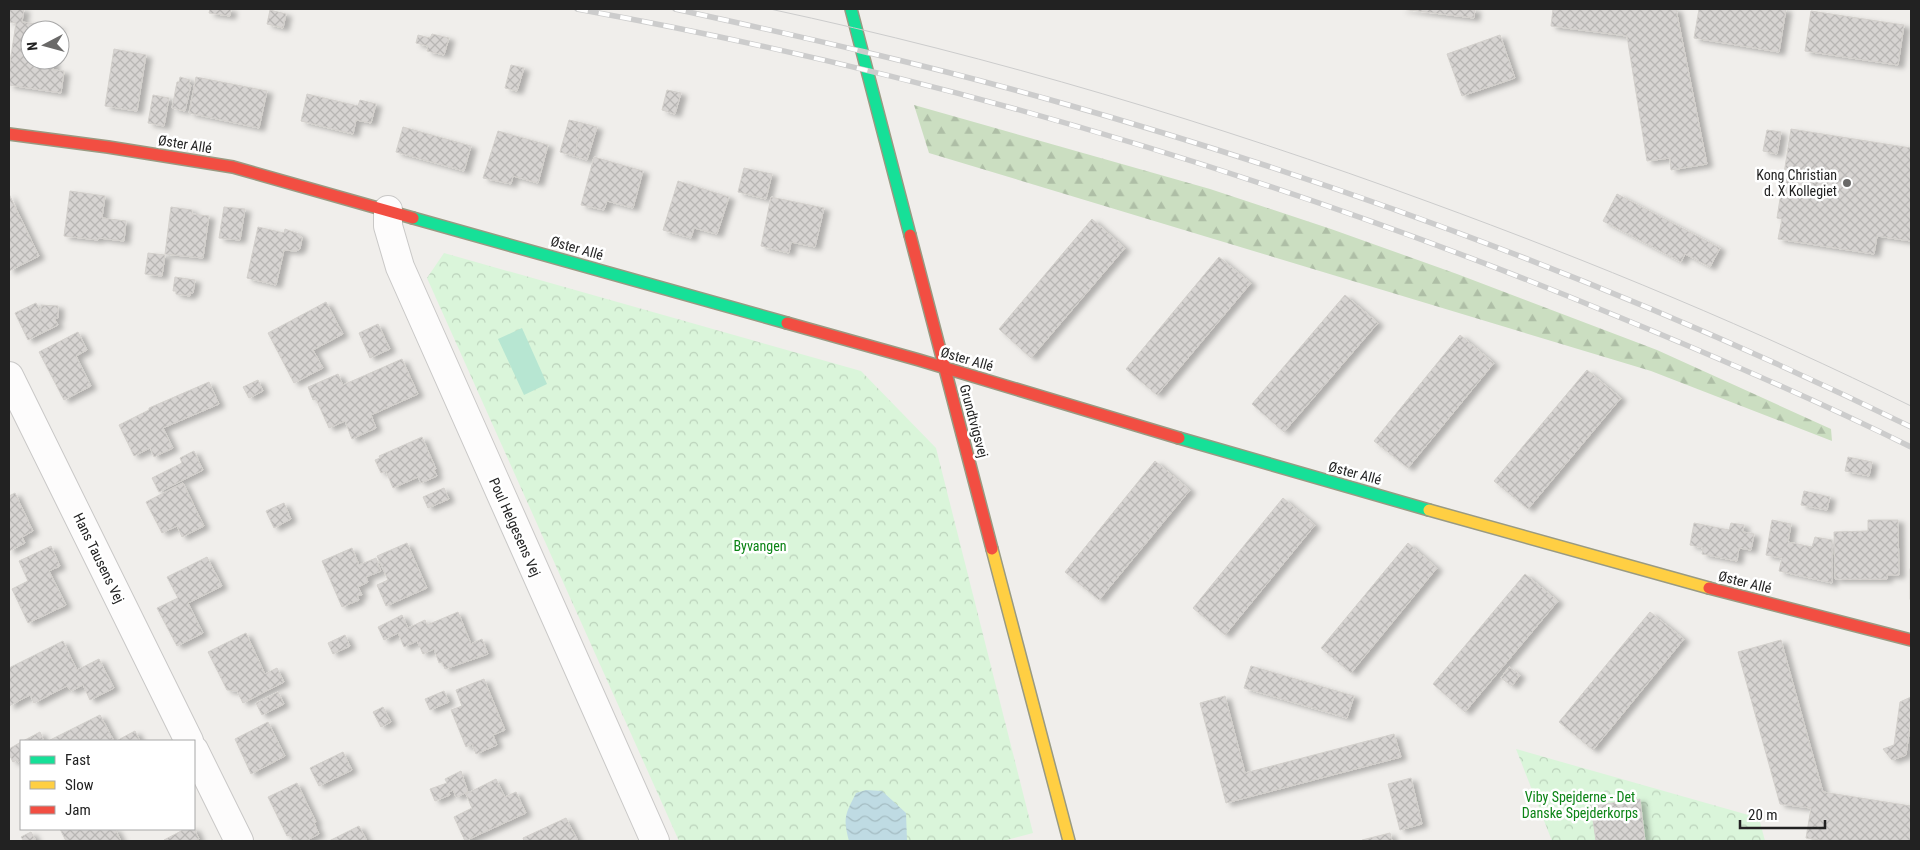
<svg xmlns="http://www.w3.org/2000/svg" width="1920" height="850" font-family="'Roboto Condensed',sans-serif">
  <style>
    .forest { fill: url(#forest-firs) }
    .park { fill: url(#park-crowns) }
    .pitch { fill: #b7e6d2 }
    .water { fill: url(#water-waves) }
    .building { fill: url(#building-cross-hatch); stroke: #d3d0cc; filter: url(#shadow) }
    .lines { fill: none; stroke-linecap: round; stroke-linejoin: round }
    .street-casing { stroke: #c9c8c7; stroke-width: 30 }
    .fast-casing { stroke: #999a82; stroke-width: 14 }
    .slow-casing { stroke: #999a82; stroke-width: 14 }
    .jam-casing { stroke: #999a82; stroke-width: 14 }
    .street { stroke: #fdfcfc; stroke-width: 28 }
    .fast { stroke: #16e098; stroke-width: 11 }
    .slow { stroke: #ffcf43; stroke-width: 11 }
    .jam { stroke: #f24e42; stroke-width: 11 }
    .tram { stroke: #ccc; stroke-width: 1 }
    .rail-casing { stroke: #ccc; stroke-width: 5.5 }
    .rail { stroke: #fff; stroke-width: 4; stroke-dasharray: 11; stroke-linecap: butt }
    .poi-dot { fill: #6a6968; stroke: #fff; stroke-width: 2 }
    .labels { text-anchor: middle; stroke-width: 5; stroke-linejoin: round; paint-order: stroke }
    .street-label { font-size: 14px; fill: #222; stroke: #fff }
    .poi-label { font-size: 14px; fill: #222; stroke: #fff; text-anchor: end }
    .park-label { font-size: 14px; fill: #0c8416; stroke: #fff }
  </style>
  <defs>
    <pattern id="forest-firs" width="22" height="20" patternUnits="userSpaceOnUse" patternTransform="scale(1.25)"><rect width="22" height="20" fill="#cbdec1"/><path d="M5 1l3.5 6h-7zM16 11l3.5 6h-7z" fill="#aebea6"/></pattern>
    <pattern id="park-crowns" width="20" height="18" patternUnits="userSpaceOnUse" patternTransform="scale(1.25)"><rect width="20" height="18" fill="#daf5da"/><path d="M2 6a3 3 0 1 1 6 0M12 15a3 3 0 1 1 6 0" fill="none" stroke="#bbd2bb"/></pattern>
    <pattern id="water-waves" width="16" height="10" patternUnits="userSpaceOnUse" patternTransform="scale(1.25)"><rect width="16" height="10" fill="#bfdbe3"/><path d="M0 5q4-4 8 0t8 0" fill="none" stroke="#a4bcc2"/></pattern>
    <pattern id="building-cross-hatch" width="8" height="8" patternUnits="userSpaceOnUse" patternTransform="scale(1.25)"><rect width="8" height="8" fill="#d7d4d2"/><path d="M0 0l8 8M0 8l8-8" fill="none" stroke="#b8b6b4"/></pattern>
    <filter id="shadow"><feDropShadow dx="5.5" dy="3" stdDeviation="2.5" flood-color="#0004"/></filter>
  </defs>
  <rect width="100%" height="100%" fill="#f0eeeb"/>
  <!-- forest -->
  <polygon class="forest" points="914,105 1210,189 1331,229 1457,274 1657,350 1831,429 1832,441 1651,371 929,153"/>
  <!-- park -->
  <g class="park">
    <polygon points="444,253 861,371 936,448 1033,833 1003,841 679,841 427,278"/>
    <polygon points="1516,749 1759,818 1765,841 1552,841"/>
  </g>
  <!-- pitch -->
  <polygon class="pitch" points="522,328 547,384 524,395 498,339"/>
  <!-- water -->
  <path class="water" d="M 866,790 L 882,791 L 906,813 L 907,841 L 849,841 C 843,817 845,815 856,793 Z"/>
  <!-- building -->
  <g class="building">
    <polygon points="9,9 24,9 22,22 59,27 59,30 30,30 30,60 54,60 53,70 64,71 61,93 9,85 9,69 16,23 9,22"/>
    <polygon points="210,9 231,9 230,16 209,13"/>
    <polygon points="1401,9 1475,9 1474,18"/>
    <polygon points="1553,9 1676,9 1707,164 1671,170 1670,158 1647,161 1627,36 1551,26"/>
    <polygon points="1699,9 1786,9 1779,52 1694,38"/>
    <polygon points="270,10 286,14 283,28 267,24"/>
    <polygon points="1811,11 1904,25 1898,65 1805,51"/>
    <polygon points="432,34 449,38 444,55 427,51 428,46 416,43 418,35 430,38"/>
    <polygon points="1500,35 1515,78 1462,96 1447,54"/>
    <polygon points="114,49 146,55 137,111 105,106"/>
    <polygon points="511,65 524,68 517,91 505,88"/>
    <polygon points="180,77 190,80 189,85 191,85 185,111 172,108 177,82 179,82"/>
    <polygon points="196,77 267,91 259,128 189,113"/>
    <polygon points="667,90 681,93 675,114 662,110"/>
    <polygon points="307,94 358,106 360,100 376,104 371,123 356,120 353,134 301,121"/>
    <polygon points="153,95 169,98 164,126 148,123"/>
    <polygon points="569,120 582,123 574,156 560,152"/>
    <polygon points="582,123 597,127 587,160 574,156"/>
    <polygon points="403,127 471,146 464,171 396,152"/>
    <polygon points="1791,129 1911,148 1911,241 1877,236 1874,254 1778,239 1782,219 1777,218"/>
    <polygon points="1767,130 1781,132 1777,154 1763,151"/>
    <polygon points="498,131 548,145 538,183 513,176 511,184 483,178"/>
    <polygon points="594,157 643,171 633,208 607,201 604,210 581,205"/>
    <polygon points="744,168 772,174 766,199 738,192"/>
    <polygon points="678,181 729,197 717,234 694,228 691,238 663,230"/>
    <polygon points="70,191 105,196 102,218 126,221 124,241 99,238 98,240 64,236"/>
    <polygon points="9,194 39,256 9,271"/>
    <polygon points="1617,194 1720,248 1710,267 1685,254 1681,262 1603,221"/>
    <polygon points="771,197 824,208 815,247 791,242 789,253 761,246"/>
    <polygon points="171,207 192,210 192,214 209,216 203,258 165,254"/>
    <polygon points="224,207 245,209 240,240 219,238"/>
    <polygon points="1092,219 1125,248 1031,358 999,329"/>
    <polygon points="258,227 284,233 285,229 299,234 302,238 300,249 296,251 284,250 276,285 247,278"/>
    <polygon points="148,253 165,255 162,276 145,274"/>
    <polygon points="1219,257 1251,283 1157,395 1126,369"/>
    <polygon points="175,277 195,280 193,293 190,293 190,296 176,294 176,291 173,291"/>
    <polygon points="1345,295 1378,323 1284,432 1252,404"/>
    <polygon points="326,302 343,334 313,350 323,368 294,383 268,333"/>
    <polygon points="36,303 41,312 41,305 58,306 58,318 54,318 58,325 28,340 15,313"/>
    <polygon points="378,324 390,349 370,358 359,333"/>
    <polygon points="78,332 87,350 76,356 91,386 64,400 39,352"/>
    <polygon points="1460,335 1494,363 1408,468 1374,441"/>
    <polygon points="402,359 418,394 371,415 376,428 352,439 345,421 329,428 316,399 313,400 308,387 338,374 343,385"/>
    <polygon points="1587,370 1621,398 1528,509 1494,481"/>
    <polygon points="258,380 263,391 249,398 243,387"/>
    <polygon points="209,382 219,404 163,428 173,448 154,457 150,448 134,456 119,425 149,410 149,408"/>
    <polygon points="422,437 436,469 434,470 437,476 421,483 418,477 393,488 386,471 381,473 375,460 380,458 379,456"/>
    <polygon points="194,451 203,470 159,492 152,478 182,463 180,458"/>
    <polygon points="1848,457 1872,462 1869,476 1845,471"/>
    <polygon points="1155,461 1190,490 1099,600 1065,572"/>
    <polygon points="183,483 204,526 182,537 177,526 162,533 146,502"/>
    <polygon points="444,488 449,499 428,508 423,497"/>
    <polygon points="1804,491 1830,497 1827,510 1801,505"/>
    <polygon points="15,493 33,531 22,537 25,543 9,551 9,496"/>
    <polygon points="1283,498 1315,525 1225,635 1193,608"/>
    <polygon points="284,503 291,519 274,528 266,511"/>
    <polygon points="1772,520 1791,524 1788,542 1812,547 1815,537 1832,540 1832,583 1779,571 1782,558 1766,555"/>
    <polygon points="1868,520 1898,520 1899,575 1887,575 1887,579 1835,579 1834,532 1868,531"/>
    <polygon points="1694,523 1729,530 1731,523 1744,525 1743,532 1754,534 1751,550 1739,548 1737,561 1702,554 1703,548 1690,545"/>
    <polygon points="407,543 427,588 386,606 377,585 388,580 377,556"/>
    <polygon points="1408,543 1437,568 1351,673 1321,648"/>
    <polygon points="51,546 60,566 49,571 66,605 28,623 12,589 28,581 19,561"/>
    <polygon points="352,548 359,565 376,558 381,571 366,577 368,582 358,587 362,595 357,596 359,600 342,607 322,561"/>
    <polygon points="207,557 222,586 188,603 203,633 177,646 157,608 178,598 167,577"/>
    <rect x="1910" y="569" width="1" height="30"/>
    <polygon points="1525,574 1558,601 1465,712 1433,684"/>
    <polygon points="458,612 471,644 482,639 488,654 445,669 442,662 439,663 434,649 423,654 417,641 404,647 398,633 384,640 378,627 402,615 408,628 425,620 427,625"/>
    <polygon points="1650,612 1684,639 1593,750 1559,722"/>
    <polygon points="246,633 265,674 277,668 284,682 243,703 237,691 227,690 208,652"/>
    <polygon points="345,635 350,646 333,654 328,643"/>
    <polygon points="1781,640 1823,792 1911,806 1911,841 1826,841 1806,838 1811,808 1780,804 1738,652"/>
    <polygon points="63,641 77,670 99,659 114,688 90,700 83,685 71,691 67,686 34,703 30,695 9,706 9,668"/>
    <polygon points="1251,666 1354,696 1347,718 1244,688"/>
    <polygon points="1509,667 1520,675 1512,686 1501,678"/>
    <polygon points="484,679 505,730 493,735 497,745 476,754 472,744 466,747 451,710 462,706 456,690"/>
    <polygon points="444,691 449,702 430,710 425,699"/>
    <polygon points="278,692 284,704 262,715 256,703"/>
    <polygon points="1225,696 1245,773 1394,734 1401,757 1226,803 1200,703"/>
    <polygon points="1911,697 1911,720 1906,755 1892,760 1883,749 1894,745 1900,702"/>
    <polygon points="383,707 391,722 381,727 373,712"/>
    <polygon points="100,715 114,741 48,741"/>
    <polygon points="268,722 285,756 251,774 235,739"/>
    <polygon points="135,731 140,741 116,741"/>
    <polygon points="40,732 44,741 23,741"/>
    <polygon points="21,742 21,761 18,762 17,760 13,762 9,754 9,749"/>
    <polygon points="343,752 352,770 319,786 310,768"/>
    <polygon points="461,771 468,792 456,797 453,790 449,792 450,795 435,801 430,789 447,783 445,779"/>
    <polygon points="1411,778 1422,824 1400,830 1388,784"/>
    <polygon points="496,779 505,797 516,792 526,813 465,841 454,817 472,808 466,794"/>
    <polygon points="297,783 316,822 314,823 319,834 305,841 293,841 290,835 287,836 268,797"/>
    <polygon points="1640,799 1645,841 1596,841 1591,806"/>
    <polygon points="566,818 578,841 524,841 523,838"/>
    <polygon points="359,826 367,841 329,841"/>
    <polygon points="194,828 199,839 194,841 165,841 164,840 185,829"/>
    <polygon points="60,829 115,829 121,841 66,841"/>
    <polygon points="31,832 36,841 24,841 21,837"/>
    <polygon points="1390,833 1392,841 1363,841 1362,840"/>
  </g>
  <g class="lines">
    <!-- street casing -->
    <g class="street-casing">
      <g id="street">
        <polyline points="388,210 388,226 400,267 655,841"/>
        <polyline points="9,376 189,741"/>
        <polyline points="194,750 239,841"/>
      </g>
    </g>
    <!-- fast casing -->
    <g class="fast-casing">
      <g id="fast">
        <polyline points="851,9 910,235"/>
        <polyline points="413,218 787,323"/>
        <polyline points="1179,438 1429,510"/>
      </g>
    </g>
    <!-- slow casing -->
    <g class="slow-casing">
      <g id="slow">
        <polyline points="1429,510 1709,588"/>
        <polyline points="992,549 1069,841"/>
      </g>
    </g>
    <!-- jam casing -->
    <g class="jam-casing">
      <g id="jam">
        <polyline points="9,134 108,147 233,167 413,218"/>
        <polyline points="910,235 992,549"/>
        <polyline points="787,323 919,360 1179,438"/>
        <polyline points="1709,588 1911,640"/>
      </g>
    </g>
    <!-- street -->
    <use href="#street" class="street"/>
    <!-- fast -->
    <use href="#fast" class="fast"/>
    <!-- slow -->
    <use href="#slow" class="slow"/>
    <!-- jam -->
    <use href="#jam" class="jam"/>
    <!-- tram -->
    <path class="tram" d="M 770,9 C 994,57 1214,123 1429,202 C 1593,262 1755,329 1911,406"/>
    <!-- rail casing -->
    <g class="rail-casing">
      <g id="rail">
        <path d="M 577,9 C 932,73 1281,177 1614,315 C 1714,356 1814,399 1911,447"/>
        <path d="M 675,9 C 803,37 932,66 1058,102 C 1351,185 1637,293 1911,427"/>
      </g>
    </g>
    <!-- rail -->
    <use href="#rail" class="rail"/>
  </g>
  <!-- markers -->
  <circle class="poi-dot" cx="1847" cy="183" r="5"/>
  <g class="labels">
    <!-- street labels -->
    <g class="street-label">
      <text transform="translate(185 144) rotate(9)" y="5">Øster Allé</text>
      <text transform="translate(577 248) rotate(16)" y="5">Øster Allé</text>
      <text transform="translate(967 359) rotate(16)" y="5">Øster Allé</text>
      <text transform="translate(974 421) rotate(75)" y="5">Grundtvigsvej</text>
      <text transform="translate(1355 473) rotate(15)" y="5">Øster Allé</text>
      <text transform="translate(515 527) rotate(66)" y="5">Poul Helgesens Vej</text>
      <text transform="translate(99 558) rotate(64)" y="5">Hans Tausens Vej</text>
      <text transform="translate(1745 582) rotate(14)" y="5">Øster Allé</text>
    </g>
    <!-- poi labels -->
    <g class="poi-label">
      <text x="1837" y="180">Kong Christian<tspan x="1837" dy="16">d. X Kollegiet</tspan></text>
    </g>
    <!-- park labels -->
    <g class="park-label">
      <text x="760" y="551">Byvangen</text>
      <text x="1580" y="802">Viby Spejderne - Det<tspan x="1580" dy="16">Danske Spejderkorps</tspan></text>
    </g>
  </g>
  <!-- border -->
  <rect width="1920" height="850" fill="none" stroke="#222222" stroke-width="20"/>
  <!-- legend -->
  <rect x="20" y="740" width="175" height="90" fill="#ffffff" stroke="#a7a7a7"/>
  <rect x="30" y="756" width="25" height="8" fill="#16e098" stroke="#a7a7a7"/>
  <text x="65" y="765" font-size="15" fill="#222222">Fast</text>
  <rect x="30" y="781" width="25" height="8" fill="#ffcf43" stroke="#a7a7a7"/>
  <text x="65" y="790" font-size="15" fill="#222222">Slow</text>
  <rect x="30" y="806" width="25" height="8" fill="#f24e42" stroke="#a7a7a7"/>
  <text x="65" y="815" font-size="15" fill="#222222">Jam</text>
  <!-- north arrow -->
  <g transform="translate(45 45) rotate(264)"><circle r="24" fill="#ffffff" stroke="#a7a7a7"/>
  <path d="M0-4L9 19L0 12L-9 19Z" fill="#6a6968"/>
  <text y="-8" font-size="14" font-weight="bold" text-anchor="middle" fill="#222222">N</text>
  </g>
  <!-- scale -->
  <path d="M1740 820v8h85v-8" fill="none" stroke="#222222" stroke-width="2.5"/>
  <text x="1748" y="820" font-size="15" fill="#222222" stroke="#ffffff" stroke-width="4" paint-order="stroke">20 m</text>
</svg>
